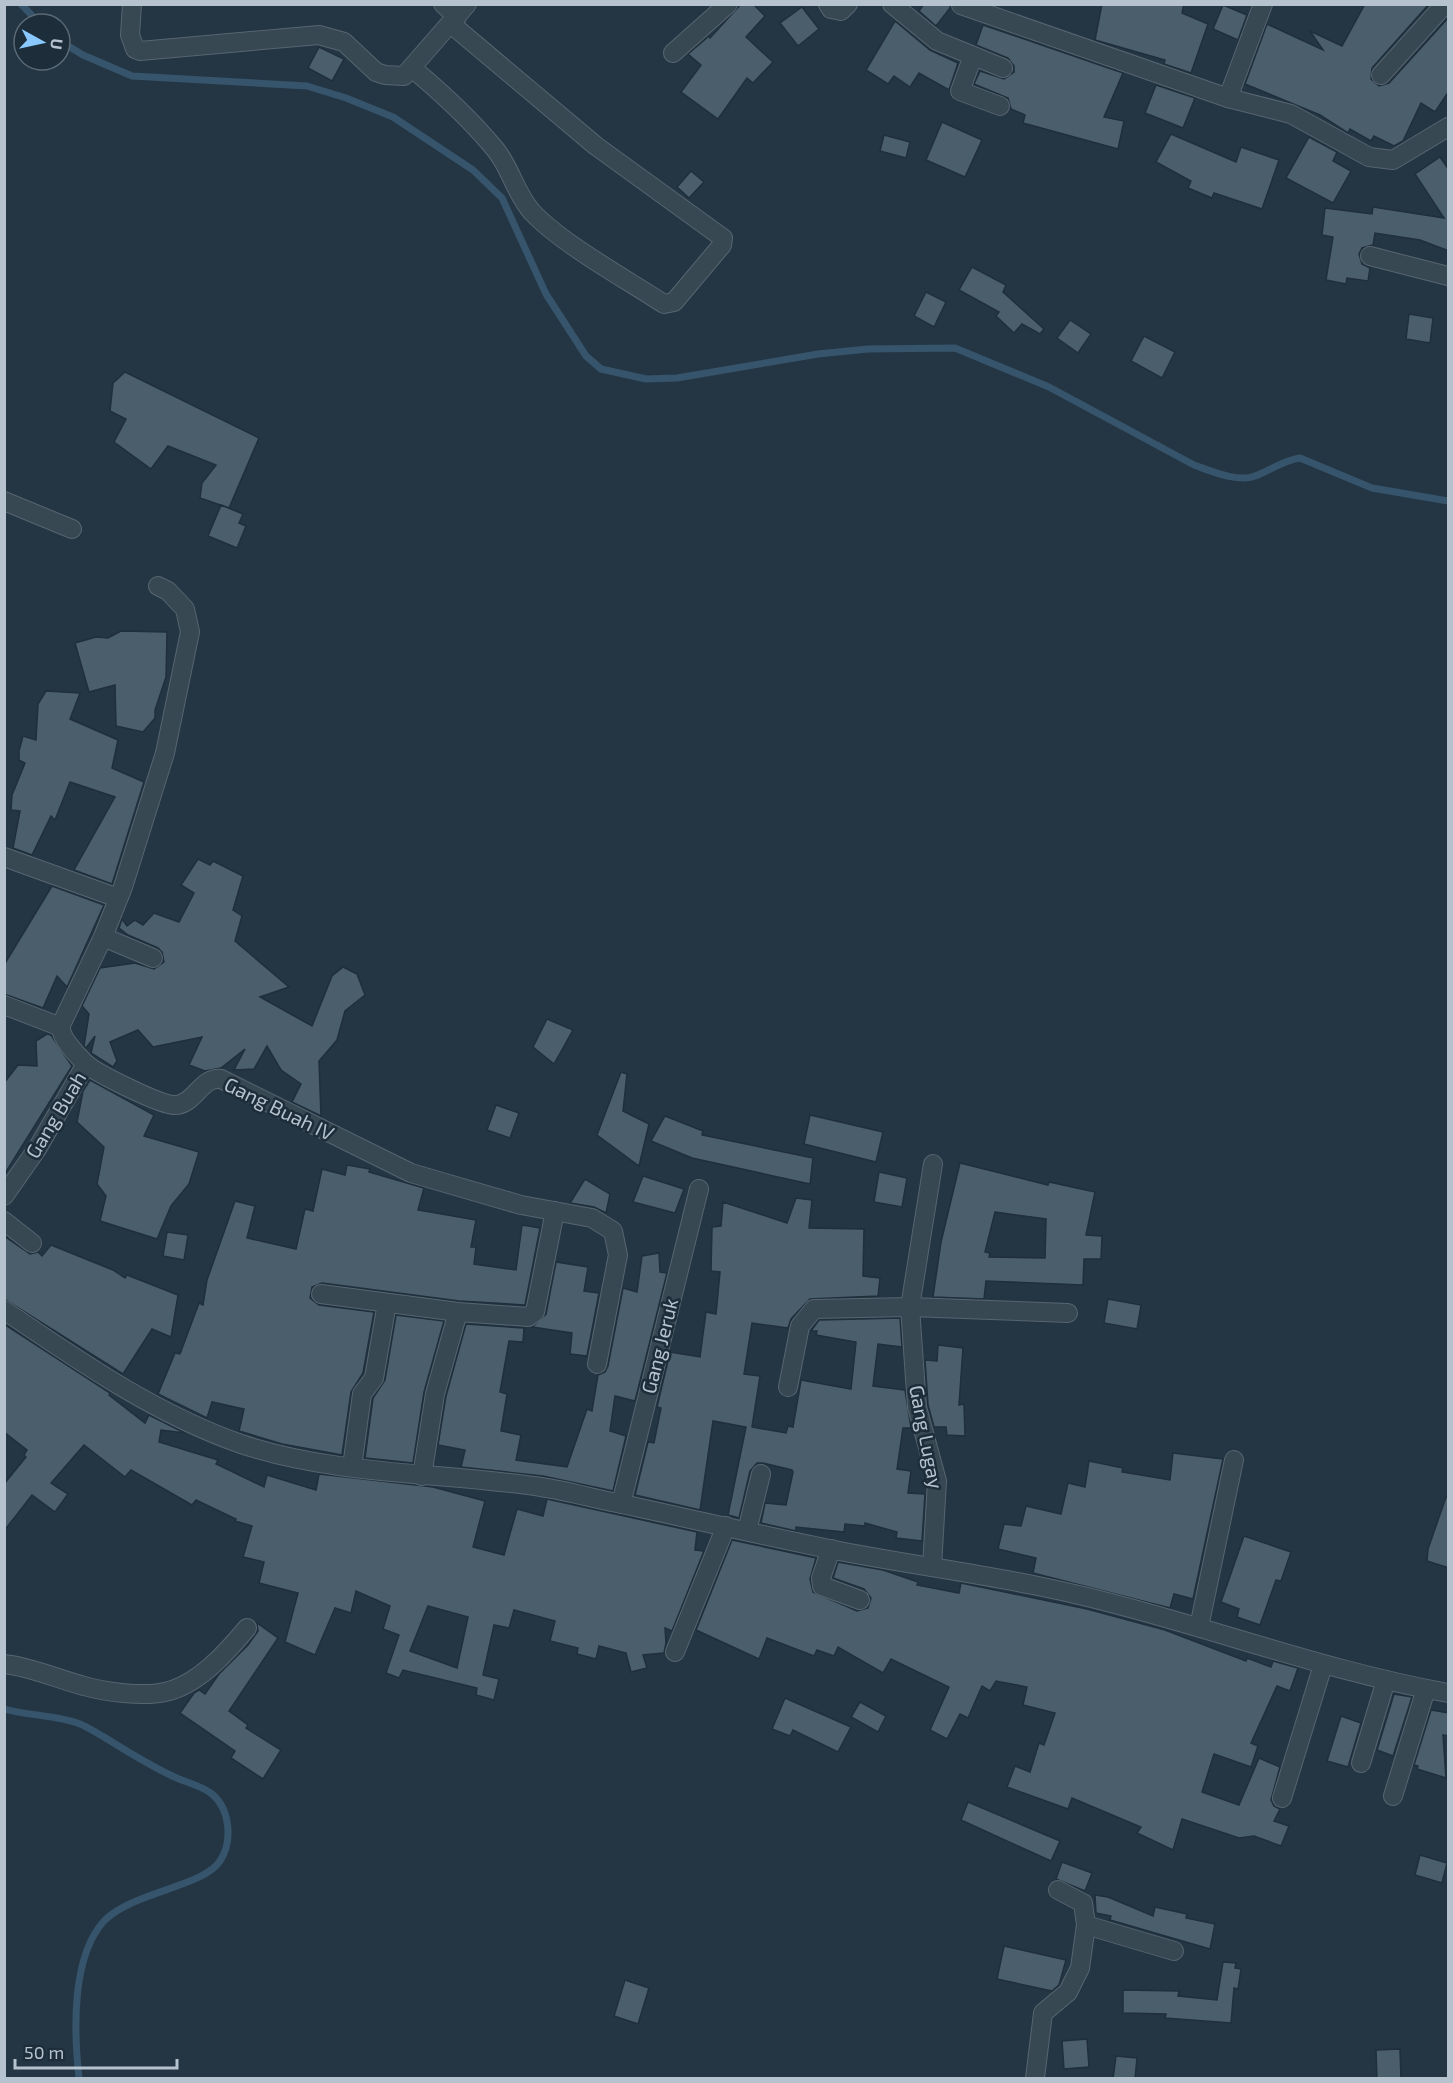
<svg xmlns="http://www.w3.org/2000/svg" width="1453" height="2083" font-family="'Exo 2',sans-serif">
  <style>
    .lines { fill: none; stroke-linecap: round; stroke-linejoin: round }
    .stream { stroke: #36556c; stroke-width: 7 }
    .building { fill: #4a5e6c; stroke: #1f2f3b; stroke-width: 1.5; fill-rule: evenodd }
    .minor-casing { stroke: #576570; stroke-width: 20 }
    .minor { stroke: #384853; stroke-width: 18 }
    .labels { text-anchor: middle; stroke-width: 5; stroke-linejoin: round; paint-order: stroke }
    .street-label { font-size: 20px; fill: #b6c2cd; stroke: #1d2d39 }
  </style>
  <rect width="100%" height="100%" fill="#243644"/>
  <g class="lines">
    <!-- stream -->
    <g class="stream">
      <polyline points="21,4 40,24"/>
      <path d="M 60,41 L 83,55 L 132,76 L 307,86 L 346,98 L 393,117 L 473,170 L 502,198 L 546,294 L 586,356 L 601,369 L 646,379 L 677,378 L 818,354 L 868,349 L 955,348 L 1049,387 L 1194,465 C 1211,471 1238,483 1255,476 C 1271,470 1284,460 1300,458 L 1372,488 L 1448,501"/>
      <path d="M 4,1709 C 29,1716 57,1715 80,1724 C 88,1727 96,1733 104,1737 C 128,1752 153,1768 179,1779 C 189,1783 204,1787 212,1794 C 230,1809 233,1841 220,1861 C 203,1887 132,1892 104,1921 C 71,1957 74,2033 79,2078"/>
    </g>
  </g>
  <!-- building -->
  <g class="building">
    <polygon points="741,4 753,4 765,16 746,37 773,62 753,83 747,78 718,119 681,92 701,65 688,54 709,36 710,38"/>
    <polygon points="924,4 950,4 950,8 936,26 919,11"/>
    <polygon points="1102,4 1184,4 1182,13 1208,24 1191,73 1164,64 1165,60 1095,40"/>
    <polygon points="1365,4 1429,4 1372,68 1371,79 1379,86 1389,83 1449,17 1449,91 1435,112 1421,103 1403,141 1394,146 1374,136 1371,141 1350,129 1348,133 1320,115 1245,84 1267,24 1323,50 1310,31 1342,46"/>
    <polygon points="1223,5 1247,15 1238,40 1213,29"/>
    <polygon points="802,7 819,29 798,46 780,23"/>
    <polygon points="895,21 930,50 958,63 949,90 919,73 910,87 894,76 888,84 866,70"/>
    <polygon points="983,25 1123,73 1104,117 1124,121 1118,149 1023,123 1025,115 1011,109 1008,98 974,84 980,71 1004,79 1014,72 1014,66 1008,58 976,45"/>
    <polygon points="319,47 344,59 332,81 308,68"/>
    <polygon points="1156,85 1195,98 1183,128 1145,113"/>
    <polygon points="942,122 982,140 965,177 926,160"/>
    <polygon points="1171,134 1236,162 1241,147 1279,160 1262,209 1214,193 1212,198 1188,188 1191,181 1156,162"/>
    <polygon points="884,135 910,142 906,158 880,151"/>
    <polygon points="1309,137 1337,152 1333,161 1351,171 1333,203 1286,178"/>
    <polygon points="1440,157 1449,170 1449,251 1420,240 1375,233 1373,245 1362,248 1359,254 1362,264 1370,268 1368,281 1347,278 1346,284 1326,280 1333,237 1322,235 1325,208 1372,214 1373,207 1444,218 1415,174"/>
    <polygon points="691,171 704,182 689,198 677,187"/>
    <polygon points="972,267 1006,285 1003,292 1044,329 1040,334 1022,324 1014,333 996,316 999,312 959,290"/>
    <polygon points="926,292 946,302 934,327 914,316"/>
    <polygon points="1409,314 1433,318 1430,343 1406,339"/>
    <polygon points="1070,320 1091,334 1078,353 1057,338"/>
    <polygon points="1144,336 1175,352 1162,378 1131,361"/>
    <polygon points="125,372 259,438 229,508 200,498 202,483 216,465 168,446 151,469 114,442 126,419 110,411 113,383"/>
    <polygon points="221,505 243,514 239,523 246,526 237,548 208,536"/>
    <polygon points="121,631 167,632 166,677 155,710 155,718 143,732 116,726 115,685 89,692 75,643 96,637 108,638"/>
    <polygon points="46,691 80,693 70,719 118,740 112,768 144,782 112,884 74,870 115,797 70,782 55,820 51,816 32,855 13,848 20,811 11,810 12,795 25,763 19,760 19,751 23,736 36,740 38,704"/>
    <polygon points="198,859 210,865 213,861 243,876 233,910 242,916 235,941 289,987 260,997 312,1026 332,976 343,967 357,974 365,995 345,1011 337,1040 319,1061 321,1116 292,1102 301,1084 281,1070 267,1046 254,1069 234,1070 245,1049 221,1068 205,1071 189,1065 202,1037 153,1047 138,1030 110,1042 117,1061 113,1067 91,1053 95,1036 86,1048 84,1046 89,1014 82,1006 100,968 135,963 154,969 164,962 162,952 158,948 128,935 119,928 122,919 127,926 135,920 143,925 154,913 179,922 194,893 181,885"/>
    <polygon points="52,886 104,905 67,987 57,976 43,1008 4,994 4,965"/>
    <polygon points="547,1019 573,1030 554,1064 533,1047"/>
    <polygon points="47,1034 51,1035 72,1066 4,1175 4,1083 18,1065 37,1066 36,1041"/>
    <polygon points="621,1072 627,1074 623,1111 649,1124 639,1166 597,1135"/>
    <polygon points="90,1080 154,1115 144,1136 199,1152 189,1184 171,1206 157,1239 100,1221 106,1196 97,1184 104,1147 77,1122 83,1091"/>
    <polygon points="496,1105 519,1113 510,1138 487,1130"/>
    <polygon points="810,1115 883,1132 876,1162 804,1144"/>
    <polygon points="665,1116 703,1131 702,1135 813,1158 810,1184 692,1158 651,1141"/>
    <path d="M 960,1163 L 1048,1185 L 1049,1182 L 1095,1192 L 1086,1235 L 1102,1236 L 1101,1259 L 1084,1259 L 1083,1285 L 986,1281 L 984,1299 L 933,1297 L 941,1242 ZM 995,1212 L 1046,1219 L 1045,1258 L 989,1257 L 990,1253 L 985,1252 Z"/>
    <polygon points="347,1165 370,1169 369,1172 424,1188 418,1210 476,1220 471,1247 476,1247 474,1264 516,1270 522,1225 540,1228 525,1305 459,1301 322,1283 312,1287 310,1298 319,1305 374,1312 363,1373 351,1392 342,1455 282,1444 239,1431 244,1409 212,1402 207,1418 158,1394 175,1353 180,1354 199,1303 203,1305 207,1280 235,1201 255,1206 247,1238 296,1249 305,1209 313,1211 322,1169 345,1175"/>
    <polygon points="879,1172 907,1178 902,1207 874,1202"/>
    <polygon points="643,1176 684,1189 675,1213 633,1202"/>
    <polygon points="585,1179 610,1194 606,1213 594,1207 570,1203"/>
    <polygon points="796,1198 812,1200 809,1228 864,1229 863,1276 880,1278 878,1296 810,1299 791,1319 788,1328 752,1323 744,1374 760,1376 752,1427 786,1433 788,1426 793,1427 801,1380 851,1389 856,1342 816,1335 817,1331 811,1331 819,1320 900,1318 902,1347 878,1344 873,1386 905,1390 911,1428 903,1428 897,1469 911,1471 908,1493 925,1494 922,1541 896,1538 897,1532 865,1523 865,1526 845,1524 844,1532 796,1527 796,1531 761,1523 765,1503 786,1505 793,1472 792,1470 763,1463 757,1463 750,1471 739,1518 728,1515 746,1427 713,1421 700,1510 635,1495 648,1442 654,1443 661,1408 657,1407 670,1352 700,1357 706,1312 716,1314 720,1272 711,1271 712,1227 721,1226 723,1202 787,1223"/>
    <polygon points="167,1232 188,1235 184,1260 163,1256"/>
    <polygon points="4,1236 30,1254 38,1252 42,1256 51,1245 113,1270 125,1278 127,1275 178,1295 171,1337 152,1329 123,1374 4,1299"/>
    <polygon points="659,1253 660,1272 667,1273 635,1401 615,1396 610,1431 626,1436 613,1491 543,1476 461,1467 465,1450 438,1445 446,1396 466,1324 524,1328 523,1342 509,1341 500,1392 507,1394 501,1431 521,1435 516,1460 567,1467 587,1409 592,1411 598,1375 605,1372 608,1366 623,1288 637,1292 642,1256"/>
    <polygon points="556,1262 588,1267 584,1291 599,1293 587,1356 570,1354 572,1333 532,1327 546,1314"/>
    <polygon points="1108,1299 1141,1305 1137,1329 1104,1323"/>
    <polygon points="396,1315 444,1321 424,1392 413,1463 365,1458 373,1398 385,1380"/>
    <path d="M 4,1324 L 110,1393 L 109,1395 L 145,1423 L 149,1415 L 185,1433 L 161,1430 L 159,1442 L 218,1460 L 216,1464 L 264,1487 L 267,1475 L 316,1490 L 319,1474 L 433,1487 L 485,1501 L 473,1547 L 504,1555 L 517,1509 L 543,1516 L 547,1499 L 697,1532 L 695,1550 L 704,1551 L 672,1631 L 665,1628 L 666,1643 L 664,1653 L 643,1655 L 647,1668 L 631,1672 L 626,1653 L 599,1646 L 596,1659 L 577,1654 L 578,1648 L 550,1641 L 555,1621 L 514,1610 L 509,1628 L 494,1625 L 483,1675 L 499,1679 L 494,1700 L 476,1695 L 477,1688 L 403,1670 L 399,1678 L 386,1673 L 399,1635 L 383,1629 L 390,1606 L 356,1591 L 351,1613 L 335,1608 L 315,1655 L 285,1642 L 298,1593 L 259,1583 L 264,1562 L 243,1557 L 252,1526 L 235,1521 L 236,1519 L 196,1500 L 192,1505 L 131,1470 L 125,1477 L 84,1445 L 51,1483 L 68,1494 L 55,1512 L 32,1495 L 4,1531 L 4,1484 L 26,1457 L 24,1455 L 27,1450 L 4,1432 ZM 428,1606 L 468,1617 L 457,1668 L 410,1651 Z"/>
    <polygon points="938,1345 963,1348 959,1405 964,1404 965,1436 947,1435 946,1427 934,1427 928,1405 925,1360 937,1361"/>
    <polygon points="1173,1453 1223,1459 1193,1599 1174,1594 1170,1608 1033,1573 1036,1558 998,1549 1004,1524 1021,1526 1026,1506 1061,1514 1068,1483 1085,1487 1089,1461 1123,1468 1122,1472 1170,1480"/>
    <polygon points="1446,1497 1449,1498 1449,1568 1427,1561 1428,1549"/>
    <polygon points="1244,1536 1291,1552 1281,1581 1276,1580 1260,1625 1237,1617 1239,1609 1221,1602"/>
    <polygon points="732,1540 816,1558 810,1579 813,1592 857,1611 868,1608 871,1598 864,1589 833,1578 838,1562 883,1570 918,1582 917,1585 959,1593 961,1583 1087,1609 1165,1630 1246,1661 1247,1658 1271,1667 1273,1661 1298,1668 1290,1691 1277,1686 1251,1743 1258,1746 1251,1767 1214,1754 1202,1792 1239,1805 1259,1758 1280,1767 1271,1800 1274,1806 1280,1809 1274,1821 1289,1826 1281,1846 1254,1836 1239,1838 1182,1819 1173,1850 1137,1833 1141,1827 1072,1798 1068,1809 1007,1787 1015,1766 1030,1772 1039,1743 1044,1745 1055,1713 1023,1705 1027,1687 996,1681 990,1691 982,1686 968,1718 960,1714 947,1739 930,1730 949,1687 891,1659 883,1673 838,1647 834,1656 817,1650 814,1656 767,1638 759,1659 696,1630"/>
    <polygon points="257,1623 278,1638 229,1711 248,1725 246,1728 281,1750 263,1779 231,1758 235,1751 180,1713 194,1693 199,1690 205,1694 219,1674 248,1645 258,1631"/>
    <polygon points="1394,1694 1412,1697 1393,1756 1377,1750"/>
    <polygon points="785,1698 851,1727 838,1752 793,1730 790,1736 772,1729"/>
    <polygon points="860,1702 886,1716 878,1732 851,1717"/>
    <polygon points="1431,1710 1449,1713 1449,1736 1443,1735 1446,1778 1417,1769 1418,1766 1414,1765"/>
    <polygon points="1341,1716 1361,1723 1348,1767 1327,1761"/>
    <polygon points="968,1802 1060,1841 1051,1861 961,1820"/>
    <polygon points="1420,1855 1447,1863 1442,1883 1415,1875"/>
    <polygon points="1062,1862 1092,1873 1085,1891 1056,1879"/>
    <polygon points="1095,1895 1108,1897 1153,1916 1155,1907 1187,1914 1186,1918 1215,1924 1210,1949 1110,1920 1111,1916 1096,1913"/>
    <polygon points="1004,1946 1066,1960 1059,1985 1052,1991 997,1979"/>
    <polygon points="1223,1962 1236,1963 1235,1968 1241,1969 1238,1989 1234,1988 1231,2023 1165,2018 1166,2014 1123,2013 1123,1990 1179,1991 1178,1996 1217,2000"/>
    <polygon points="625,1980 649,1988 638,2024 614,2016"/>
    <polygon points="1087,2039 1089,2067 1064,2069 1062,2041"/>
    <polygon points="1400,2049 1401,2079 1377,2079 1376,2050"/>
    <polygon points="1116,2056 1137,2058 1135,2079 1113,2079"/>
  </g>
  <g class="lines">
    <!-- minor casing -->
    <g class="minor-casing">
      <g id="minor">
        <polyline points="132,4 130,35 135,49 140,51 319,35 344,42 376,72 385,75 404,76 467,4"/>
        <polyline points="443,4 457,17"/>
        <polyline points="828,4 831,9 841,11 848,4"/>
        <polyline points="892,4 937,41 1003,68"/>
        <polyline points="961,5 1228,98 1263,4"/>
        <polyline points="673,53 728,4"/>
        <polyline points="973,56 960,91 1000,106"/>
        <path d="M 413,69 C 442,93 471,120 495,149 C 511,168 515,193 532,212 C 562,244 626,279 664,304 L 674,302 L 722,245 L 723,238 L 596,146 L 451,24"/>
        <polyline points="1381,75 1445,4"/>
        <polyline points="1228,98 1291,114 1369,157 1393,160 1448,127"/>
        <polyline points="1370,256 1448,276"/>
        <polyline points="4,501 72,529"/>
        <path d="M 158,586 L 168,591 L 185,609 L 190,632 L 165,753 L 123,887 L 103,937 L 61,1025 C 59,1037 77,1055 85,1063 C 95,1073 161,1105 174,1105 C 194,1106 201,1076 221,1079 L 411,1173 L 521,1205 L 592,1218 L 613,1231 L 618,1255 L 597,1364"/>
        <polyline points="4,857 118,898"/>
        <polyline points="103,937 153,958"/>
        <polyline points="4,1005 61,1027"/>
        <polyline points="4,1196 37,1149 86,1064"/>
        <polyline points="4,1221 32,1243"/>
        <polyline points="321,1294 458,1312"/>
        <path d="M 4,1310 C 79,1361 155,1414 241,1444 C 338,1476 441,1472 541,1487 C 568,1491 595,1499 622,1504 C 691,1519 760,1535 829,1549 C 899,1563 969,1572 1038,1586 C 1177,1614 1309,1668 1448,1693"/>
        <polyline points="788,1387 800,1326 814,1309 910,1307 1068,1313"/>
        <polyline points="352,1467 362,1394 374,1378 387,1303"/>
        <polyline points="422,1476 435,1394 458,1312 528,1317 535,1312 555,1211"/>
        <polyline points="621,1504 699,1189"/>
        <polyline points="747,1531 761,1474"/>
        <polyline points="831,1549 821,1578 822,1586 860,1600"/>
        <polyline points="932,1567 937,1481 917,1407 910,1307 933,1164"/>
        <polyline points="1199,1627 1234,1460"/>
        <polyline points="675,1652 726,1526"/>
        <path d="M 4,1664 C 32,1667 57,1679 84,1686 C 105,1692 143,1697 165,1692 C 198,1685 227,1652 247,1628"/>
        <polyline points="1361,1763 1386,1680"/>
        <polyline points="1393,1796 1426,1689"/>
        <polyline points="1282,1798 1323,1665"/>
        <polyline points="1086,1925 1174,1951"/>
        <polyline points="1035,2078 1043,2013 1068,1992 1080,1968 1086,1925 1083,1903 1058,1890"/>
      </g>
    </g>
    <!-- minor -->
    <use href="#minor" class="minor"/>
  </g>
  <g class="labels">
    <!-- street labels -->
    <g class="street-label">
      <text transform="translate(279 1109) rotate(26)" y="7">Gang Buah IV</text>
      <text transform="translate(56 1115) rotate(-59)" y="7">Gang Buah</text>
      <text transform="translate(660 1346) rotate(-76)" y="7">Gang Jeruk</text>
      <text transform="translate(926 1437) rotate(79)" y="7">Gang Lugay</text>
    </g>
  </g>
  <!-- border -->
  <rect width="1453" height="2083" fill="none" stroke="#b6c2cd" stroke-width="12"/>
  <!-- north arrow -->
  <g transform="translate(42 42) rotate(98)"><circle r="28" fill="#1d2d39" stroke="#5a6974" stroke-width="1.5"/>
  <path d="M0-4.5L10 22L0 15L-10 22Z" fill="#89c9ff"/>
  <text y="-9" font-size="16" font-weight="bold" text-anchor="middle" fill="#b6c2cd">U</text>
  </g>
  <!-- scale -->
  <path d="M15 2059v9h162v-9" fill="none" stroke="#b6c2cd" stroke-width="3"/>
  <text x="24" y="2059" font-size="18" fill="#b6c2cd" stroke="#1d2d39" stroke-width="4.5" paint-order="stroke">50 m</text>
</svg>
